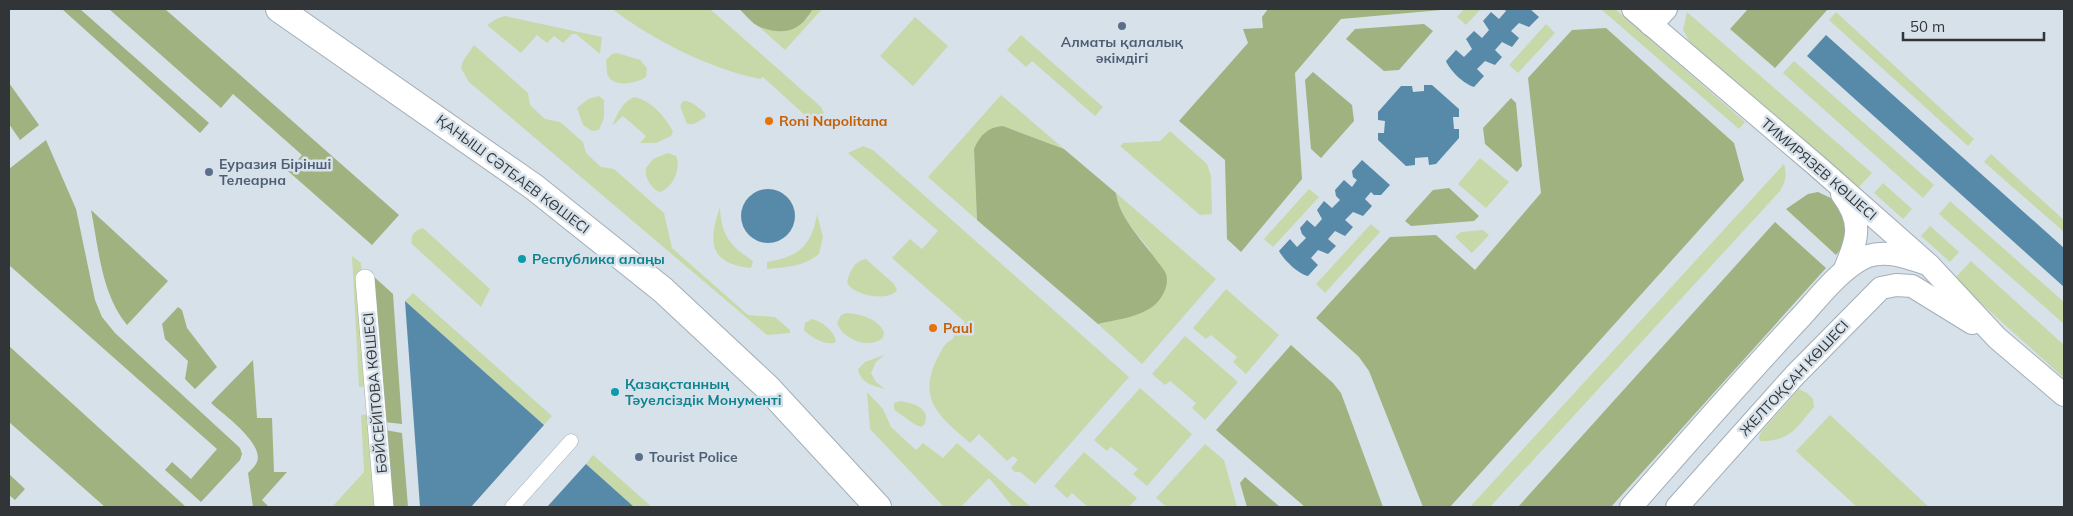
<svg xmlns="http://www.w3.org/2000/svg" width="2073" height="516" font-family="Mulish,sans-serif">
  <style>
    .green { fill: #c7d9a9 }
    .forest { fill: #9fb27f }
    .water { fill: #5789a9 }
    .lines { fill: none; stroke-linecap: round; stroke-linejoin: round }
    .pedestrian-casing { stroke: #a4aeb7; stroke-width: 15 }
    .minor-casing { stroke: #a4aeb7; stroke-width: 20 }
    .tertiary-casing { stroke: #a4aeb7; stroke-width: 24 }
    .secondary-casing { stroke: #a4aeb7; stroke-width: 28 }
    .pedestrian { stroke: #fff; stroke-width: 14 }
    .minor { stroke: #fff; stroke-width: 19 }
    .tertiary { stroke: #fff; stroke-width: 22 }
    .secondary { stroke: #fff; stroke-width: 26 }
    .service-dot { fill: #5c6f8a; stroke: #d7e1ea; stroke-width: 2 }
    .food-dot { fill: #e8710a; stroke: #d7e1ea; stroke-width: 2 }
    .culture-dot { fill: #0f9aa8; stroke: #d7e1ea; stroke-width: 2 }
    .labels { text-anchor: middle; stroke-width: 5; stroke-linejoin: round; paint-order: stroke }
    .service-label { font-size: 14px; font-weight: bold; fill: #4e5e75; stroke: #d7e1ea; text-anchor: start }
    .food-label { font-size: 14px; font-weight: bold; fill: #c56008; stroke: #d7e1ea; text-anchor: start }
    .street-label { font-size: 14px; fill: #313538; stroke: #d7e1ea }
    .culture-label { font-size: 14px; font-weight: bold; fill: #0d838f; stroke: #d7e1ea; text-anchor: start }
  </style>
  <rect width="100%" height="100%" fill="#d7e1ea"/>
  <!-- green -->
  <g class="green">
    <path d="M 612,9 L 710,9 L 820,106 C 827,115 824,119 819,128 L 763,77 L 760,79 C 708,68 655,41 612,9 Z"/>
    <polygon points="813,9 822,9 785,50 758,26 784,31 808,18"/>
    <polygon points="1464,9 1481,9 1466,25 1457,17"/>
    <polygon points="1615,9 1745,122 1739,129 1602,10"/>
    <polygon points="1687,12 1872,173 1855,191 1694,49 1683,30"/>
    <polygon points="1836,12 1974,139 1968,146 1829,20"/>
    <polygon points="505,16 602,37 600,54 576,34 572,34 563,43 554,36 547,43 537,35 521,53 487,25 498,18"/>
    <polygon points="915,17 948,46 913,86 880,56"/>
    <polygon points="1546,24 1555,33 1518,73 1509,65"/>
    <polygon points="1021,35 1103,107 1095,116 1032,61 1026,67 1007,50"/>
    <polygon points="474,45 528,93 530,105 545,119 560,122 583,142 586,153 601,167 614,169 664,213 672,248 748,315 775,317 790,330 790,333 767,335 469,82 461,68 463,61"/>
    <path d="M 617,53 L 640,60 L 647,68 L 646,77 C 637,83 615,88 608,76 C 606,72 607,65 606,60 L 612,54 Z"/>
    <polygon points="1794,61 1934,185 1923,198 1783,73"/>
    <polygon points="1001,95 1064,149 1003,126 974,149 977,220 928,177"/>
    <polygon points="599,96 604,100 604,118 599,130 592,131 583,125 577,108 588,99"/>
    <path d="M 635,97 C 653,102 663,115 673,131 L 671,136 L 656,143 L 640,143 L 646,136 L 623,116 L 612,126 C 617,115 622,101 635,97 Z"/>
    <path d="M 683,101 C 691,100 699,108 705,113 L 706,117 L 694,124 L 687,124 L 680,106 Z"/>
    <polygon points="1170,131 1207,164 1211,176 1212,214 1200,215 1120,146 1123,143 1160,141"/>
    <path d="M 863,146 L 873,150 L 1129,377 L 1035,484 L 1020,472 L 1015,472 L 1011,468 L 1018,460 L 1013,456 L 1007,461 L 979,434 L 970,443 C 942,418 916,401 937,359 C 941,352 944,342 953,339 L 954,334 L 965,322 L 892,258 L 910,239 L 922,249 L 938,231 L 848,153 Z"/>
    <path d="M 668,153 L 676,156 C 682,167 672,190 659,192 C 651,188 644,177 646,168 L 653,159 Z"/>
    <polygon points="1991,154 2064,220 2064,232 1984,162"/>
    <polygon points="1480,158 1509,182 1486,208 1458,184"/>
    <path d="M 1784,164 C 1787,175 1786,181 1780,191 L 1490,507 L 1470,507 Z"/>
    <polygon points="1883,183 1912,209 1903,219 1874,193"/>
    <polygon points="1309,189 1319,197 1273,247 1264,239"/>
    <path d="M 1116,193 L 1216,279 L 1142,364 L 1098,324 L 1134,316 L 1150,250 C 1137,234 1118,214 1116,193 Z"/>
    <polygon points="1950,201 2064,302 2064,324 1939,214"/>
    <path d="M 720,207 C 721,235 730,246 753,261 L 751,268 C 709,264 708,241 720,207 Z"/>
    <path d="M 817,214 L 823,237 L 819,254 C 804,267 785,267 767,269 L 767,262 C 798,257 812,246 817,214 Z"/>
    <polygon points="1371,224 1380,232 1325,293 1316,284"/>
    <polygon points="1930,226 1959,252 1950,262 1921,236"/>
    <path d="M 423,228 L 490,289 L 481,307 L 412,244 C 410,235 415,230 423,228 Z"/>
    <polygon points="1483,230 1489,235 1472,253 1455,237 1461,232"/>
    <polygon points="352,256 361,263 370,386 359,387"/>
    <path d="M 866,259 L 894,284 L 897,290 C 890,302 852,296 847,282 C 850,271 854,261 866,259 Z"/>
    <polygon points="1971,261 2064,345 2064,378 1954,279"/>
    <polygon points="1226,289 1279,335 1246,374 1233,362 1237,357 1211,335 1206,339 1193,328"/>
    <polygon points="413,293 552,416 544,425 405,301"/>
    <path d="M 846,313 C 860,314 877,318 884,332 L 883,338 C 868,350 843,339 837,323 L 841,315 Z"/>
    <path d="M 812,319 C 822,321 835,332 836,342 C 827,347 810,337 804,330 L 805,323 Z"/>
    <polygon points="1185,336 1238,382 1205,420 1192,408 1196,403 1170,381 1165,385 1152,374"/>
    <path d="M 884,355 L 876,362 L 871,373 L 876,382 L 885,389 C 874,386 860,383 858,369 L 865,362 Z"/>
    <polygon points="1140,388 1192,434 1147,486 1133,474 1138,469 1111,447 1107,451 1094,440"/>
    <path d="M 1799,389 L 1807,393 L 1813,399 L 1814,407 C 1795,429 1791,441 1760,441 L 1759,437 L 1761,432 Z"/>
    <polygon points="867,392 883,409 891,427 916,450 923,443 943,458 957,443 1031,507 1013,507 989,478 961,507 944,507 870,429"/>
    <path d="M 900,401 C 913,403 932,408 924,425 L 921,427 L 914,424 L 896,411 L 894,409 L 894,403 Z"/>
    <polygon points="371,414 377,507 334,507 333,506 364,472 361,415"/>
    <polygon points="1830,415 1929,507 1857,507 1796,451"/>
    <polygon points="1205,444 1224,460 1237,507 1167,507 1156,498"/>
    <polygon points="1084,452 1137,498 1129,507 1088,507 1072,493 1067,498 1054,486"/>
    <polygon points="593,455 652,507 634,507 586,464"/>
  </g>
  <!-- forest -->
  <g class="forest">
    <polygon points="62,9 80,9 209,123 200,133"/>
    <polygon points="109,9 165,9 399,215 372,245 288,171 302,155 233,94 221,108"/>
    <path d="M 739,9 L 813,9 C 800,31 785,36 760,27 C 752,24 745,14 739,9 Z"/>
    <polygon points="1268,9 1452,9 1341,19 1295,73 1302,179 1241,252 1227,239 1225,160 1179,121 1248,43 1243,29 1263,28 1262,17"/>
    <polygon points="1748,9 1828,9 1775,68 1730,29"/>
    <polygon points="1424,24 1433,31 1399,70 1384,71 1346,39 1355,29"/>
    <polygon points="1606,28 1734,143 1744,180 1450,507 1423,507 1369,371 1359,357 1316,318 1390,237 1436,235 1475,270 1541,193 1528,78 1572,30"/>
    <polygon points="1313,72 1352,105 1354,121 1321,158 1311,149 1305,80"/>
    <polygon points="9,83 39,125 20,140 9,124"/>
    <polygon points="1511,98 1516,103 1522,166 1517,172 1485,144 1483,128"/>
    <path d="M 1003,126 L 1064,149 L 1116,193 C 1119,218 1143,241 1157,261 C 1160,265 1164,269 1166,274 C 1170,287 1160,303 1149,309 C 1134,318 1115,320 1098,324 L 977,220 L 974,149 C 980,135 988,127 1003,126 Z"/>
    <polygon points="46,140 76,209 95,300 102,317 115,333 240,448 242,454 240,460 201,502 165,470 172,462 191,479 217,449 9,265 9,169"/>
    <polygon points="1449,188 1479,216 1474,221 1411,226 1405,221 1433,190"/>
    <polygon points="1818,192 1835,200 1848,227 1843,246 1836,255 1786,209 1808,194"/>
    <path d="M 91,210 L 168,281 L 127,325 C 101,293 99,250 91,210 Z"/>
    <polygon points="1775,222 1826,268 1611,507 1518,507"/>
    <polygon points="372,275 393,294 402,424 384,422"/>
    <polygon points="178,307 182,310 187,328 217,367 195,389 185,379 188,361 165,339 162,324"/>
    <polygon points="1291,345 1333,383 1341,393 1383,507 1305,507 1216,430"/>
    <polygon points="9,346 186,507 105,507 9,422"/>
    <path d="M 253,360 L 257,418 L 272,418 L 274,472 L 287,472 L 262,500 L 269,507 L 253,507 L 248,473 C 250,471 254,467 256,464 C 267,445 224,415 211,403 Z"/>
    <polygon points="385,430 402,433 408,507 392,507"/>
    <polygon points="9,474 25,489 15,500 9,495"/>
    <polygon points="1245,477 1280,507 1247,507 1240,483"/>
  </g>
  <!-- water -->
  <g class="water">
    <path d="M 1504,9 L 1530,9 L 1539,17 L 1529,27 L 1519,23 L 1511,31 L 1519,38 L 1512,47 L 1502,42 L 1495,50 L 1502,57 L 1495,65 L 1485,61 L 1477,69 L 1484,76 L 1474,87 C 1464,84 1450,71 1446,61 L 1456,50 L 1464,57 L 1472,49 L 1466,39 L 1474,31 L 1482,38 L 1489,30 L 1483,21 L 1491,12 L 1499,19 L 1506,11 Z"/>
    <polygon points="1826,35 2064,248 2064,287 1807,56"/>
    <polygon points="1424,85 1432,85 1459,109 1459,117 1453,117 1454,129 1459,129 1459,138 1436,164 1429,165 1428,157 1415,158 1415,165 1406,166 1378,140 1378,133 1384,133 1385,121 1378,120 1378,112 1401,86 1412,86 1413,92 1424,91"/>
    <path d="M 1362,160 L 1390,185 L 1381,195 L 1374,195 L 1371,192 L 1365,199 L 1372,206 L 1363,216 L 1353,212 L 1345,220 L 1353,227 L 1345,236 L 1335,231 L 1328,239 L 1336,246 L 1328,254 L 1318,250 L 1311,258 L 1318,265 L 1308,276 C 1298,274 1284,260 1279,251 L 1290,239 L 1297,247 L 1306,238 L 1302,234 L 1300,228 L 1307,220 L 1315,227 L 1322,219 L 1317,210 L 1324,201 L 1332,208 L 1340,200 L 1336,196 L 1335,190 L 1344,180 L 1352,187 L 1357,180 L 1353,177 L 1352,171 Z"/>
    <circle cx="768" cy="216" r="27"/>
    <polygon points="405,301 544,425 471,507 420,507"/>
    <polygon points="586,464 634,507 547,507"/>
  </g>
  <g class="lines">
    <!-- pedestrian casing -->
    <g class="pedestrian-casing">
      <polyline id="pedestrian" points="512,507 571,441"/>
    </g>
    <!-- minor casing -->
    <g class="minor-casing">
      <polyline id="minor" points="365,279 384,507"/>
    </g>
    <!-- tertiary casing -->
    <g class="tertiary-casing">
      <g id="tertiary">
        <polyline points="1633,9 1817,166 1929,265 1997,338 2064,395"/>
        <polyline points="1651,25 1666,9"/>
        <path d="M 1842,194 C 1864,223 1857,241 1844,271"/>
        <path d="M 1631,507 C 1686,444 1741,381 1798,320 C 1817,300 1842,266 1868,256 C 1887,250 1906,257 1924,263"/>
        <polyline points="1677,507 1795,375 1881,288 1896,285 1912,286 1972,323"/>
      </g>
    </g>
    <!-- secondary casing -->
    <g class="secondary-casing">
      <polyline id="secondary" points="279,9 534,187 663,290 768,388 878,507"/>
    </g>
    <!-- pedestrian -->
    <use href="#pedestrian" class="pedestrian"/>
    <!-- minor -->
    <use href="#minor" class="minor"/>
    <!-- tertiary -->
    <use href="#tertiary" class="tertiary"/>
    <!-- secondary -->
    <use href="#secondary" class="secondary"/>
  </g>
  <!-- markers -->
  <g class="service-dot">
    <circle cx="1122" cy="26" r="5"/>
    <circle cx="209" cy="172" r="5"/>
    <circle cx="639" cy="457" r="5"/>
  </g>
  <g class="food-dot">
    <circle cx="769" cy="121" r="5"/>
    <circle cx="933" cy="328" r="5"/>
  </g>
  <g class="culture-dot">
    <circle cx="522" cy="259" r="5"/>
    <circle cx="615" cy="392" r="5"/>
  </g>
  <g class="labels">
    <!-- service labels -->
    <g class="service-label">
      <text x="1122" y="47" text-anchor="middle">Алматы қалалық<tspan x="1122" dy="16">әкімдігі</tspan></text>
      <text x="219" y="169">Еуразия Бірінші<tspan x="219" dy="16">Телеарна</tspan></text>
      <text x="649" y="462">Tourist Police</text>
    </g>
    <!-- food labels -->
    <g class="food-label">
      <text x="779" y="126">Roni Napolitana</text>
      <text x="943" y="333">Paul</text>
    </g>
    <!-- street labels -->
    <g class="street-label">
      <text transform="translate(1819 169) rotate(41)" y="5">ТИМИРЯЗЕВ КӨШЕСІ</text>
      <text transform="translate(513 174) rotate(37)" y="5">ҚАНЫШ СӘТБАЕВ КӨШЕСІ</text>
      <text transform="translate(1794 378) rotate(-47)" y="5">ЖЕЛТОҚСАН КӨШЕСІ</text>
      <text transform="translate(375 393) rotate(-95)" y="5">БӘЙСЕЙІТОВА КӨШЕСІ</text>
    </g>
    <!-- culture labels -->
    <g class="culture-label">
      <text x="532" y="264">Республика алаңы</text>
      <text x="625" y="389">Қазақстанның<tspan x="625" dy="16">Тәуелсіздік Монументі</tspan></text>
    </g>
  </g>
  <!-- border -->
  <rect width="2073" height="516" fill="none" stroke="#313538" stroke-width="20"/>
  <!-- scale -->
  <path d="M1903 32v8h141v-8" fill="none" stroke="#313538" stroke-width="2.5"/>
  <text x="1910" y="32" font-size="15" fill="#313538" stroke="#d7e1ea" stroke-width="4" paint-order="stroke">50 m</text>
</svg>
